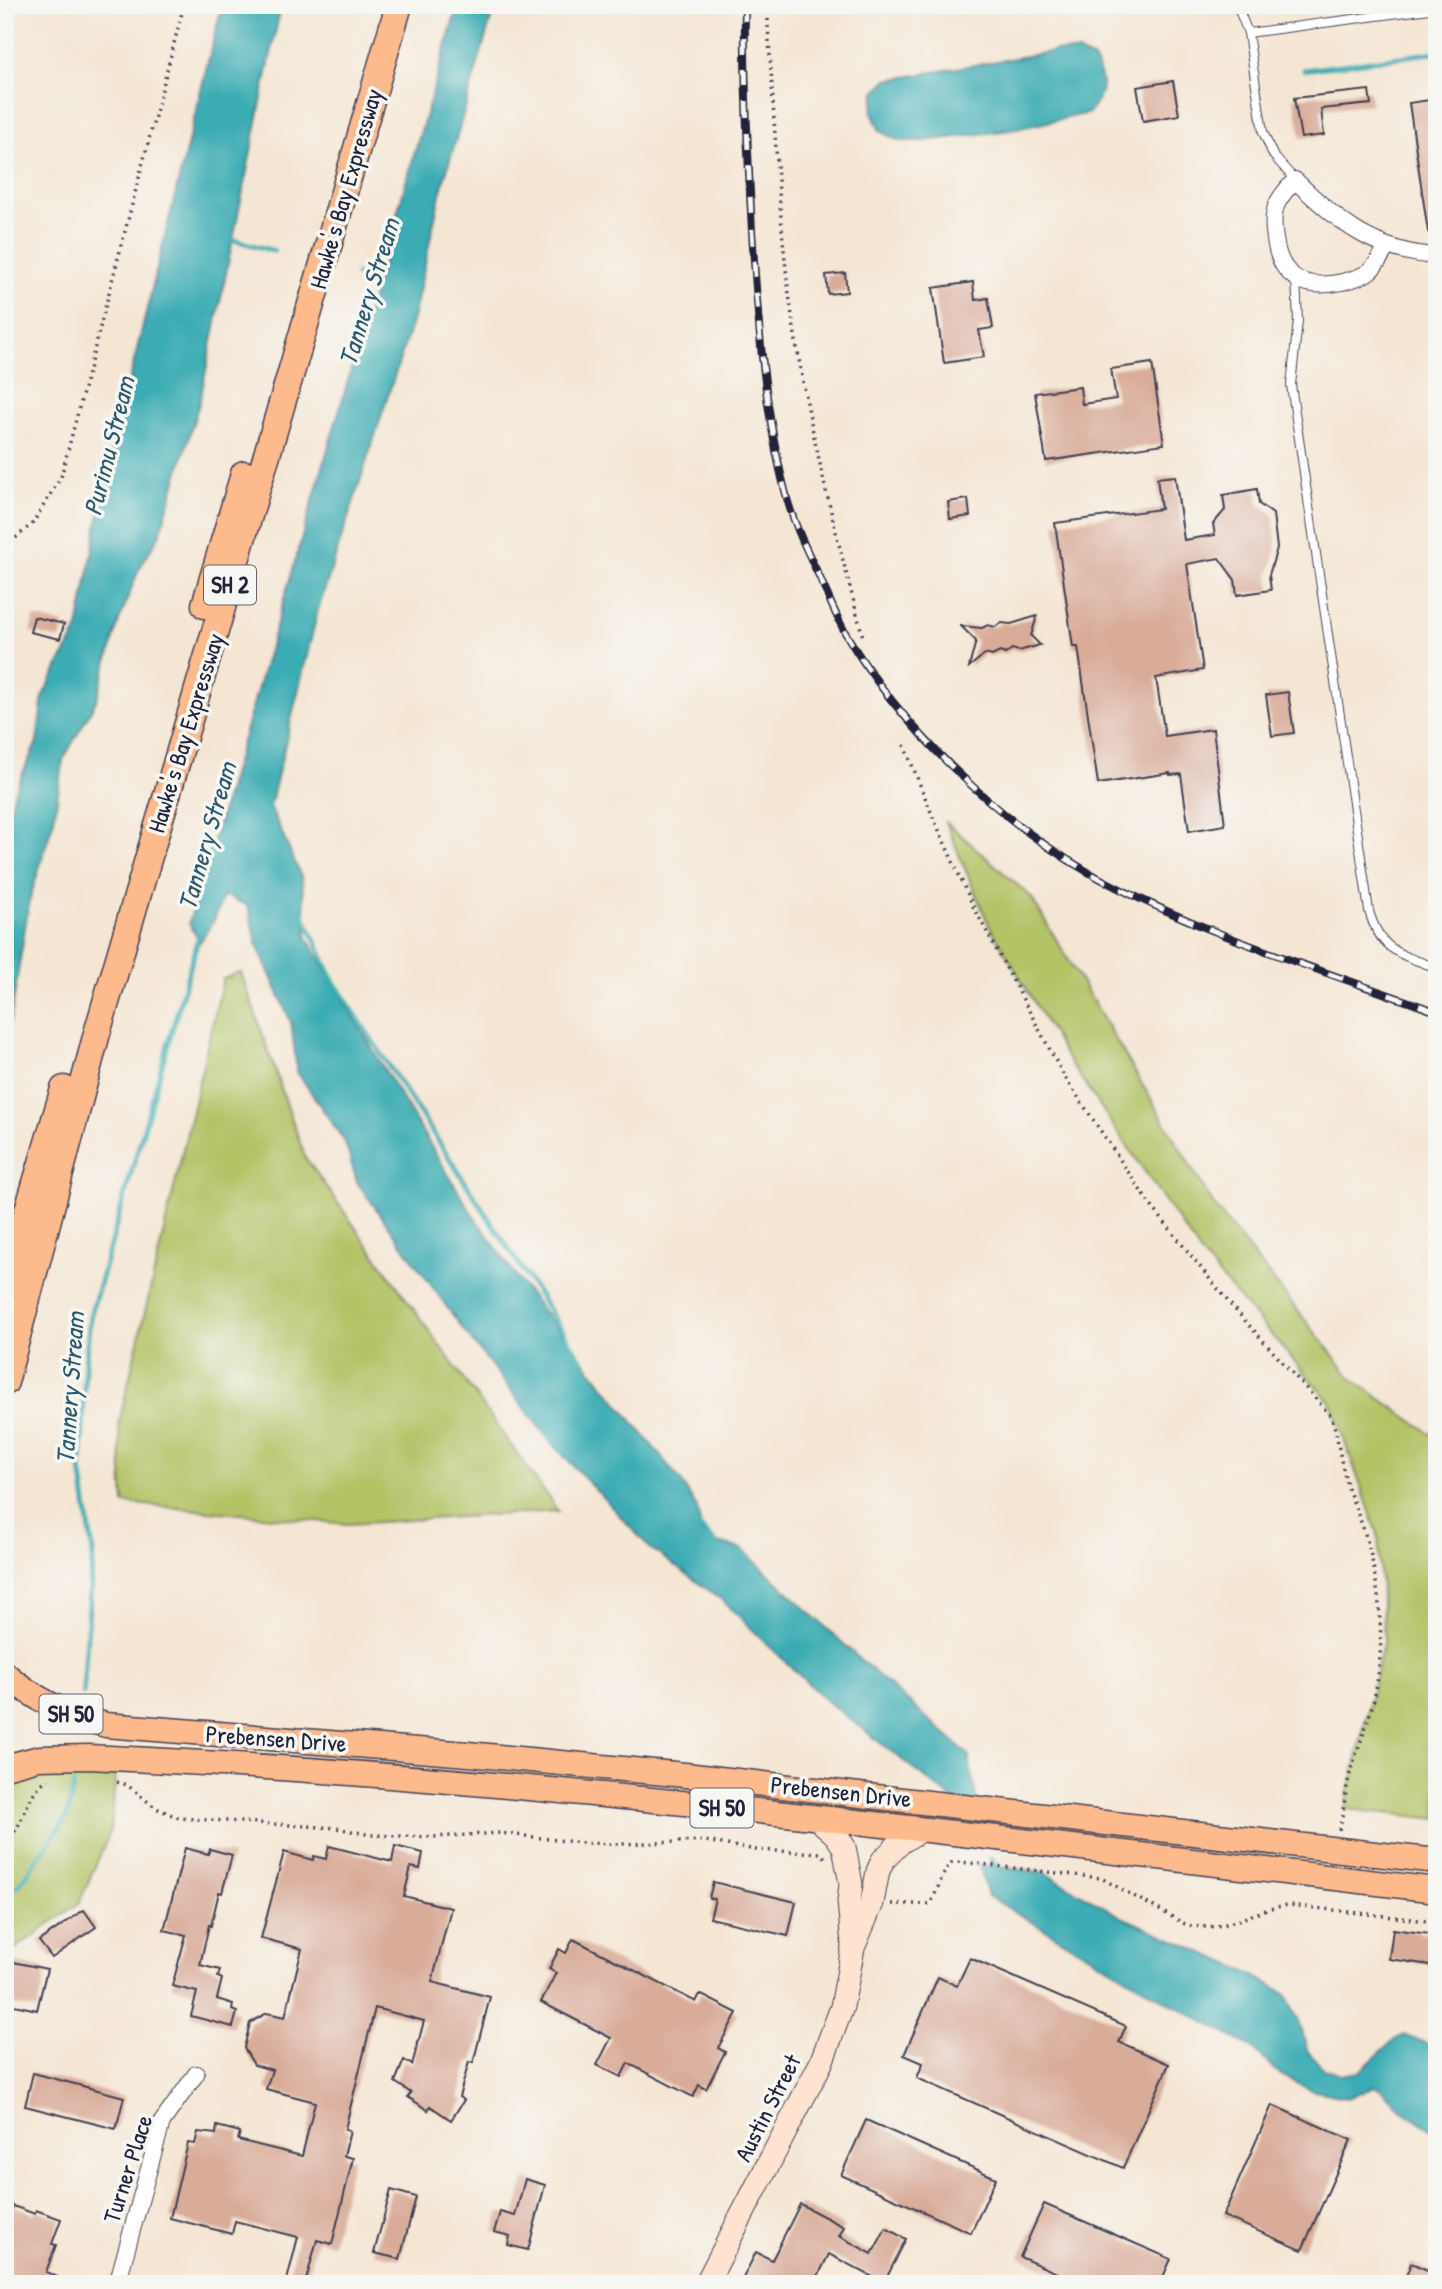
<svg xmlns="http://www.w3.org/2000/svg" width="1442" height="2289" font-family="'Patrick Hand',sans-serif">
  <style>
    .green { fill: #b3c366; stroke: #6a7250; stroke-width: 2 }
    .water { fill: #3aacb3; stroke: #2e6777; stroke-width: 2 }
    .lines { fill: none; stroke-linecap: round; stroke-linejoin: round }
    .stream { stroke: #3aacb3; stroke-width: 5 }
    .building { fill: #d9ab99 }
    .service-casing { stroke: #423f52; stroke-width: 10 }
    .minor-casing { stroke: #423f52; stroke-width: 18 }
    .secondary-casing { stroke: #423f52; stroke-width: 25 }
    .primary-casing { stroke: #423f52; stroke-width: 27 }
    .trunk-casing { stroke: #423f52; stroke-width: 29 }
    .path { stroke: #423f52; stroke-width: 3.5; stroke-dasharray: 2 5; stroke-linecap: butt }
    .service { stroke: #fff; stroke-width: 8 }
    .minor { stroke: #fff; stroke-width: 16 }
    .secondary { stroke: #fee3d1; stroke-width: 23 }
    .primary { stroke: #fcba8d; stroke-width: 24 }
    .trunk { stroke: #fcba8d; stroke-width: 26 }
    .rail-casing { stroke: #22223b; stroke-width: 8 }
    .rail { stroke: #f6f6f2; stroke-width: 5; stroke-dasharray: 16; stroke-linecap: butt }
    .labels { text-anchor: middle; stroke-width: 7; stroke-linejoin: round; paint-order: stroke }
    .shield { fill: #f6f6f2; stroke: #626272; stroke-width: 2 }
    .shield-label { font-size: 23px; font-weight: bold; fill: #22223b }
    .street-label { font-size: 24px; fill: #22223b; stroke: #f6f6f2 }
    .water-label { font-size: 26px; font-style: italic; fill: #2c596b; stroke: #f6f6f2 }
  </style>
  <rect width="100%" height="100%" fill="#f6f6f2"/>
  <filter id="ink" filterUnits="userSpaceOnUse"><feTurbulence type="fractalNoise" baseFrequency=".0143" numOctaves="2"/><feDisplacementMap in="SourceGraphic" scale="14" xChannelSelector="R" yChannelSelector="G"/><feConvolveMatrix kernelMatrix="1 2 1 2 8 2 1 2 1" color-interpolation-filters="sRGB"/></filter>
  <filter id="wash" filterUnits="userSpaceOnUse"><feTurbulence type="fractalNoise" baseFrequency=".00686" numOctaves="4" result="noise"/><feDisplacementMap in="SourceGraphic" scale="28" xChannelSelector="R" yChannelSelector="G"/><feGaussianBlur stdDeviation="1.57" result="paint"/><feColorMatrix in="noise" values="0 0 0 0 0 0 0 0 0 0 0 0 0 0 0 0 0 1.4 0 .05"/><feComposite in="paint" operator="in"/></filter>
  <g filter="url(#wash)">
    <rect width="100%" height="100%" fill="#f5e6d4"/>
    <!-- green -->
    <g class="green">
      <polygon points="945,821 1031,897 1215,1207 1352,1379 1437,1438 1437,1819 1345,1809 1384,1639 1378,1534 1331,1403 1204,1258 1065,1055 988,923"/>
      <polygon points="241,972 305,1157 558,1511 348,1524 124,1503 119,1423 223,979"/>
      <path d="M 116,1767 L 111,1830 L 79,1903 L 5,1956 L 5,1783 C 34,1766 83,1769 116,1767 Z"/>
    </g>
    <!-- water -->
    <g class="water">
      <polygon points="222,5 281,5 200,400 160,534 139,569 119,621 96,701 63,760 54,819 29,902 11,1017 5,1036 5,831 15,790 37,742 43,695 78,629 109,463"/>
      <polygon points="458,5 495,5 440,194 413,319 318,610 270,806 302,879 307,938 386,1072 471,1212 523,1286 681,1481 697,1508 702,1533 718,1543 742,1549 864,1663 968,1754 977,1803 955,1801 823,1698 722,1600 650,1548 551,1442 465,1332 357,1182 345,1142 297,1072 291,1022 257,945 248,906 224,895 213,922 200,942 189,923"/>
      <path d="M 1056,51 L 1079,52 L 1094,59 C 1106,84 1105,92 1089,113 L 1011,130 L 924,141 L 899,141 L 880,131 L 872,112 L 875,92 L 887,80 Z"/>
      <polygon points="979,1865 1043,1872 1124,1918 1243,1970 1285,1993 1300,2024 1308,2052 1324,2069 1341,2075 1359,2072 1393,2041 1403,2035 1437,2047 1437,2133 1403,2111 1381,2089 1374,2086 1347,2098 1311,2090 1281,2075 1251,2047 1166,2001 988,1896"/>
    </g>
    <g class="lines">
      <!-- stream -->
      <g class="stream">
        <polyline points="1304,70 1437,52"/>
        <polyline points="227,238 274,251"/>
        <polyline points="356,275 385,283"/>
        <polyline points="303,914 334,982 581,1359"/>
        <polyline points="697,1524 717,1544"/>
        <polyline points="83,1693 93,1552 81,1469 85,1366 90,1317 200,932"/>
        <polyline points="991,1858 1001,1873"/>
        <polyline points="5,1893 19,1885 67,1817 74,1784"/>
      </g>
    </g>
    <g id="blocks">
      <!-- building -->
      <g class="building">
        <polygon points="1173,81 1179,115 1143,121 1137,87"/>
        <polygon points="1369,90 1371,104 1321,109 1324,135 1301,138 1294,98"/>
        <polygon points="1437,99 1437,231 1428,232 1409,103"/>
        <polygon points="845,273 847,292 828,294 826,275"/>
        <polygon points="973,282 975,300 988,298 993,328 979,330 984,357 944,363 933,288"/>
        <polygon points="1152,363 1164,444 1046,461 1035,393 1080,387 1082,404 1116,399 1111,369"/>
        <polygon points="1175,476 1184,540 1215,535 1213,524 1225,510 1223,495 1257,489 1259,504 1273,514 1277,548 1269,575 1271,590 1237,595 1235,580 1219,558 1187,564 1203,670 1156,678 1165,736 1213,729 1225,825 1189,831 1181,774 1170,775 1170,773 1098,784 1078,647 1073,647 1055,523 1161,509 1157,478"/>
        <polygon points="968,499 970,516 950,519 948,502"/>
        <polygon points="1037,616 1031,636 1040,645 1019,651 1012,649 1005,654 1000,652 992,656 985,654 969,667 976,641 961,626 982,628 988,625 995,627 1001,623 1011,624"/>
        <polygon points="34,617 64,624 60,639 30,632"/>
        <polygon points="1288,692 1294,733 1272,736 1266,695"/>
        <polygon points="329,1846 392,1862 395,1846 423,1853 420,1869 411,1867 404,1896 451,1908 432,1982 490,1997 473,2063 469,2062 459,2097 464,2100 451,2120 430,2106 428,2110 408,2097 411,2093 395,2082 404,2060 412,2065 424,2021 375,2008 345,2129 350,2131 344,2156 353,2158 332,2244 317,2240 305,2284 286,2284 298,2237 235,2221 232,2234 170,2218 188,2143 195,2144 198,2132 216,2134 217,2126 240,2132 238,2140 302,2156 315,2102 266,2089 272,2070 254,2065 244,2048 250,2023 267,2013 285,2017 302,1949 261,1938 284,1852 313,1860 314,1856 326,1859"/>
        <polygon points="185,1848 208,1854 210,1849 232,1855 222,1893 219,1892 211,1926 209,1925 200,1965 220,1970 218,1977 222,1979 217,1999 233,2004 232,2010 237,2012 233,2027 191,2016 197,1992 172,1986 186,1935 164,1930"/>
        <polygon points="713,1882 796,1902 788,1936 710,1918 715,1899 709,1898"/>
        <polygon points="84,1910 96,1927 52,1958 39,1941"/>
        <polygon points="1393,1929 1437,1935 1437,1966 1389,1959"/>
        <polygon points="573,1939 696,2002 700,1994 737,2013 718,2048 725,2052 706,2089 699,2085 693,2097 628,2063 621,2077 597,2065 611,2038 541,2002 556,1973 549,1969 559,1949 566,1953"/>
        <polygon points="970,1958 1126,2026 1119,2042 1169,2064 1123,2168 917,2078 923,2063 904,2055 938,1977 957,1986"/>
        <polygon points="13,1962 47,1969 37,2010 5,2003 5,1984 8,1985"/>
        <polygon points="33,2073 124,2097 116,2129 25,2106"/>
        <polygon points="1272,2105 1351,2140 1302,2250 1223,2216"/>
        <polygon points="866,2120 996,2178 971,2233 841,2175"/>
        <polygon points="525,2179 545,2185 528,2250 508,2245 510,2236 494,2232 500,2212 515,2216"/>
        <polygon points="391,2190 416,2197 400,2259 374,2253"/>
        <polygon points="800,2204 844,2227 839,2236 872,2254 886,2228 906,2239 884,2283 829,2254 814,2284 754,2284 743,2278 756,2252 772,2260"/>
        <polygon points="1044,2204 1171,2259 1160,2284 1082,2284 1020,2257"/>
        <polygon points="13,2206 35,2214 36,2210 61,2219 52,2244 56,2245 46,2272 73,2284 5,2284 5,2211 11,2213"/>
        <polygon points="1411,2263 1437,2274 1437,2284 1403,2284"/>
      </g>
    </g>
  </g>
  <g filter="url(#ink)">
    <use href="#blocks" fill-opacity="0" stroke="#423f52" stroke-width="2"/>
    <g class="lines">
      <!-- service casing -->
      <g class="service-casing">
        <g id="service">
          <polyline points="1237,5 1248,33 1263,132 1273,155 1295,180"/>
          <polyline points="1248,33 1437,8"/>
          <path d="M 1296,278 L 1298,321 L 1291,385 L 1369,911 C 1381,952 1400,954 1437,968"/>
        </g>
      </g>
      <!-- minor casing -->
      <g class="minor-casing">
        <g id="minor">
          <path d="M 1387,247 C 1372,272 1370,275 1342,282 C 1305,290 1280,279 1275,239 C 1273,227 1272,213 1278,202 C 1282,194 1289,187 1295,180 C 1338,222 1374,252 1437,256"/>
          <polyline points="117,2284 162,2122 196,2074"/>
        </g>
      </g>
      <!-- secondary casing -->
      <g class="secondary-casing">
        <g id="secondary">
          <polyline points="818,1819 836,1835 844,1847 851,1884 849,1901 853,1945"/>
          <polyline points="706,2284 821,2063 842,2007 853,1948 872,1903 878,1871 883,1860 901,1842 920,1830"/>
        </g>
      </g>
      <!-- primary casing -->
      <g class="primary-casing">
        <g id="primary">
          <path d="M 5,1674 C 34,1699 69,1716 106,1725 L 468,1754 L 685,1775 L 1437,1861"/>
          <path d="M 5,1767 L 39,1758 L 88,1757 C 539,1777 988,1838 1437,1890"/>
        </g>
      </g>
      <!-- trunk casing -->
      <g class="trunk-casing">
        <g id="trunk">
          <polyline points="205,605 244,474"/>
          <polyline points="5,1287 64,1089"/>
          <polyline points="5,1382 97,1033 399,5"/>
        </g>
      </g>
      <!-- path -->
      <g class="path">
        <path d="M 768,5 L 768,26 C 774,107 777,188 786,269 C 800,393 831,516 863,637"/>
        <polyline points="5,547 33,523 61,477 184,5"/>
        <path d="M 904,745 L 933,817 L 973,906 L 1064,1076 L 1149,1203 L 1230,1304 L 1331,1416 C 1338,1435 1339,1454 1344,1473 C 1349,1497 1362,1520 1368,1544 C 1379,1585 1384,1633 1378,1676 C 1374,1711 1360,1740 1350,1773 C 1345,1792 1344,1811 1339,1830"/>
        <polyline points="117,1782 127,1785 156,1808 179,1818 337,1828 371,1835 401,1836 434,1837 500,1833 583,1843 621,1844 705,1841 756,1850 821,1853 825,1858"/>
        <path d="M 5,1842 C 27,1824 24,1794 48,1779"/>
        <path d="M 892,1904 L 930,1904 C 938,1891 941,1874 951,1863 L 961,1862 L 1101,1878 L 1185,1924 C 1222,1936 1252,1909 1289,1905 L 1437,1922"/>
      </g>
      <!-- service -->
      <use href="#service" class="service"/>
      <!-- minor -->
      <use href="#minor" class="minor"/>
      <!-- secondary -->
      <use href="#secondary" class="secondary"/>
      <!-- primary -->
      <use href="#primary" class="primary"/>
      <!-- trunk -->
      <use href="#trunk" class="trunk"/>
      <!-- rail casing -->
      <g class="rail-casing">
        <path id="rail" d="M 745,5 C 744,80 748,156 752,231 C 758,322 764,414 788,502 C 796,529 808,553 820,578 C 828,596 836,616 846,634 C 898,724 997,820 1088,872 C 1196,932 1321,970 1437,1012"/>
      </g>
      <!-- rail -->
      <use href="#rail" class="rail"/>
    </g>
  </g>
  <g class="labels">
    <!-- shield labels -->
    <g class="shield">
      <rect x="204" y="565.5" width="52" height="39" rx="5"/>
      <rect x="39.5" y="1694.5" width="63" height="39" rx="5"/>
      <rect x="690.5" y="1788.5" width="63" height="39" rx="5"/>
    </g>
    <g class="shield-label">
      <text x="230" y="593">SH 2</text>
      <text x="71" y="1722">SH 50</text>
      <text x="722" y="1816">SH 50</text>
    </g>
    <!-- street labels -->
    <g class="street-label">
      <text transform="translate(346 189) rotate(-74)" y="8">Hawke's Bay Expressway</text>
      <text transform="translate(186 733) rotate(-73)" y="8">Hawke's Bay Expressway</text>
      <text transform="translate(276 1739) rotate(4)" y="8">Prebensen Drive</text>
      <text transform="translate(841 1792) rotate(6)" y="8">Prebensen Drive</text>
      <text transform="translate(768 2108) rotate(-63)" y="8">Austin Street</text>
      <text transform="translate(128 2169) rotate(-72)" y="8">Turner Place</text>
    </g>
    <!-- water labels -->
    <g class="water-label">
      <text transform="translate(369 292) rotate(-73)" y="9">Tannery Stream</text>
      <text transform="translate(109 446) rotate(-76)" y="9">Purimu Stream</text>
      <text transform="translate(207 836) rotate(-74)" y="9">Tannery Stream</text>
      <text transform="translate(70 1388) rotate(-86)" y="9">Tannery Stream</text>
    </g>
  </g>
  <!-- margin -->
  <rect width="1442" height="2289" fill="none" stroke="#f6f6f2" stroke-width="28"/>
</svg>
